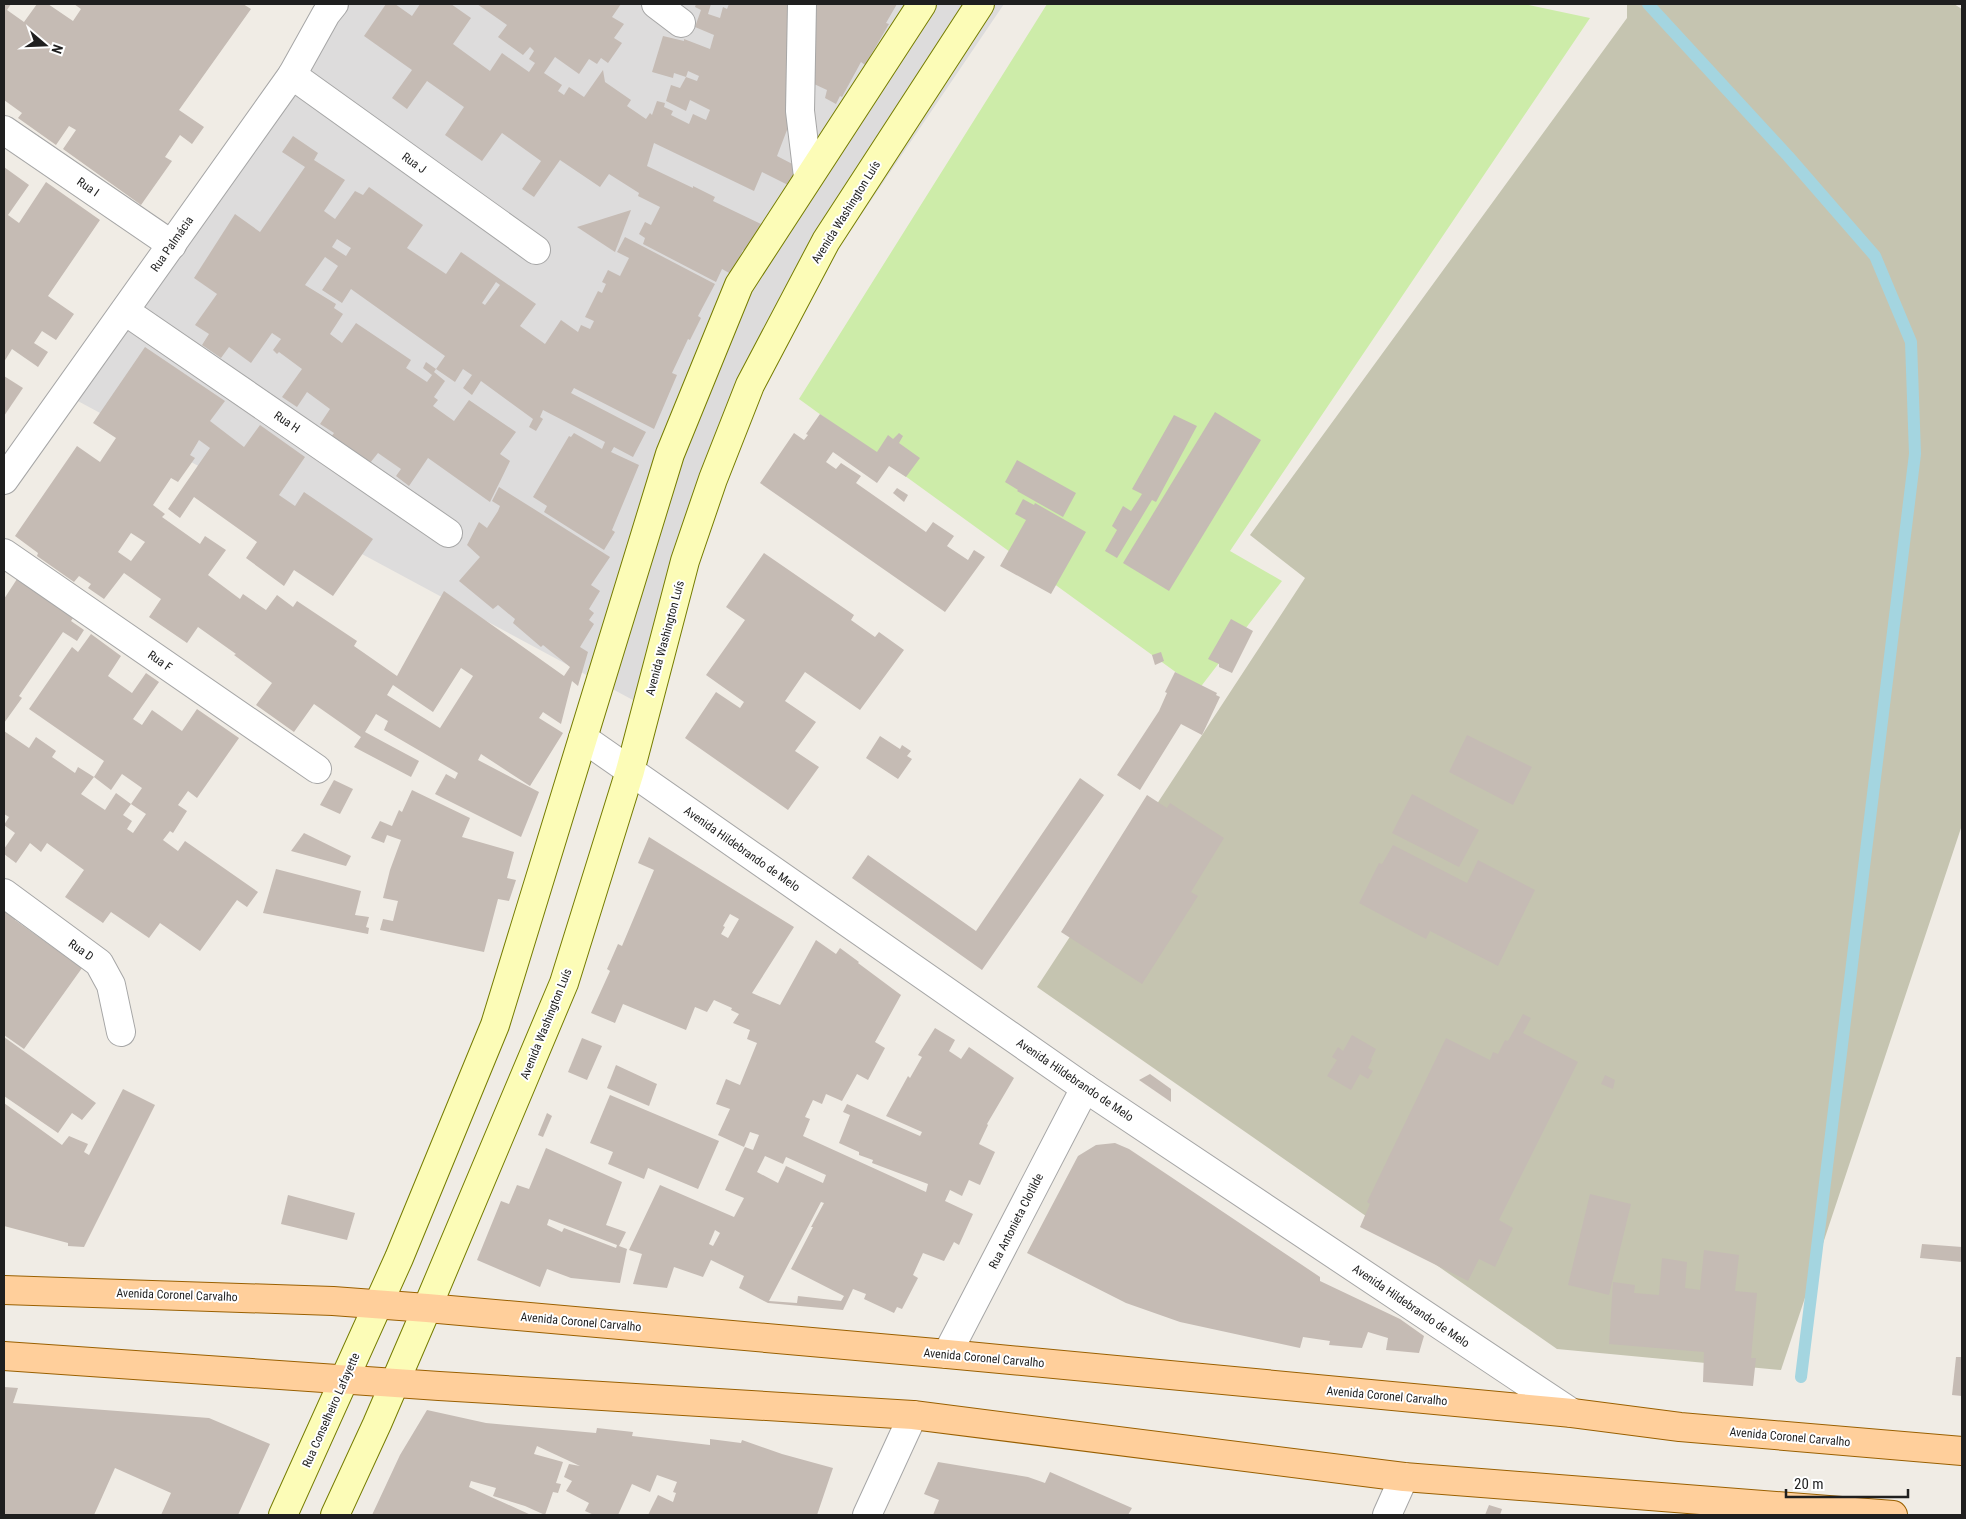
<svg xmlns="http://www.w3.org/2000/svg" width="1966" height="1519" font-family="'Roboto Condensed',sans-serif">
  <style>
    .residential { fill: #dddcdc }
    .construction { fill: #c5c4b0 }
    .grass { fill: #cdeca9 }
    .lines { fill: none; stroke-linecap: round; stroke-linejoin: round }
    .stream { stroke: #a4d5e0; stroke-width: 12 }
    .building { fill: #c5bbb4; fill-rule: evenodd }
    .street-casing { stroke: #a6a6a6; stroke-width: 30 }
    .secondary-casing { stroke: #757c01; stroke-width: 30 }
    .primary-casing { stroke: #9a6000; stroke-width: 30 }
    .street { stroke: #fff; stroke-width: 28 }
    .secondary { stroke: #fcfcb7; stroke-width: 28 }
    .primary { stroke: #ffcf9b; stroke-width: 28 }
    .labels { text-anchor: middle; stroke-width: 4; stroke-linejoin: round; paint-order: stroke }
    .street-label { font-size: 12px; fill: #1f1f1f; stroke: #fff }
  </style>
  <rect width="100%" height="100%" fill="#f0ece5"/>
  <!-- residential -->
  <polygon class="residential" points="337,4 1004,4 752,376 657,713 63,393"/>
  <!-- construction -->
  <polygon class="construction" points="1627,4 1954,4 1962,9 1962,825 1781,1370 1557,1349 1037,987 1305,578 1250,535 1627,18"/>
  <!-- grass -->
  <polygon class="grass" points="1047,4 1524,4 1590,18 1230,551 1282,581 1199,689 799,399"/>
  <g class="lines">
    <!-- stream -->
    <polyline class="stream" points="1648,4 1788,156 1875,256 1911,342 1915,454 1801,1377"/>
  </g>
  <!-- building -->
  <g class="building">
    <polygon points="4,4 11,4 7,10 24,22 37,4 48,4 73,21 81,9 74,4 243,4 251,9 179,110 204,127 192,144 180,135 165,157 172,161 141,205 63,149 76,130 69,126 56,145 18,118 22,113 4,100"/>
    <polygon points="386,4 395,4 412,16 420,4 451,4 471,18 453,44 490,71 502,53 529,72 535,63 529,59 534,51 530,47 523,55 498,37 507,25 477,4 621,4 612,17 624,24 614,38 622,43 608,63 601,58 597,64 589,59 579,74 555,57 544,73 562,85 558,91 564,95 569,87 584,97 603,70 605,82 631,100 627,106 646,119 650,113 652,115 657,101 665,103 664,107 673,111 671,115 689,124 693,114 706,120 710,110 690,100 686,111 666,101 671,85 680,88 686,77 697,81 699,76 688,71 686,77 674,73 673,78 652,72 663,36 684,41 684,39 710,49 714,35 695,27 701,10 695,7 696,4 711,4 708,14 720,18 723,7 727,9 729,4 795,4 796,134 787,130 777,156 802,169 792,187 762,172 754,191 654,143 647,166 693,188 693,186 715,197 713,201 761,224 746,252 743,250 731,274 722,269 716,282 643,244 645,238 639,234 645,222 651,225 660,207 638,196 639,193 609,174 600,187 560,160 534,197 522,189 541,161 502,133 482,161 445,135 464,107 427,81 407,109 392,98 412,70 364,36"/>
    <polygon points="811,4 897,4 886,23 889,24 865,65 861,62 842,97 840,96 836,104 825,98 827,90 814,84"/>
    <path d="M 293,136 L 318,153 L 314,160 L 345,180 L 324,211 L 335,219 L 355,191 L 363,195 L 369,187 L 423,225 L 407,248 L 446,274 L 461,252 L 536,304 L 520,326 L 545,344 L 561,320 L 578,332 L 581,325 L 590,329 L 594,321 L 585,317 L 598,291 L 602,293 L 606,284 L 602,282 L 608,270 L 620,276 L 629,258 L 617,252 L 625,237 L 715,284 L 698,316 L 701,318 L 690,340 L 688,339 L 672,373 L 677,375 L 654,429 L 574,388 L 571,393 L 646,432 L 633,457 L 614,447 L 611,452 L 639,465 L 612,530 L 615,532 L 604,550 L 544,512 L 547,506 L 533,497 L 569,436 L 571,437 L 574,433 L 602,449 L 605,442 L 543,410 L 540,417 L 543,419 L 536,431 L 529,427 L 533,419 L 481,381 L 472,395 L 463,388 L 472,375 L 463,369 L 455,382 L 436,369 L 434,372 L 445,381 L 434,397 L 438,400 L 433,406 L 454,421 L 469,400 L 516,432 L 500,454 L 510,461 L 490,502 L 428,458 L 409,486 L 396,476 L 401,469 L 378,453 L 370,463 L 331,437 L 334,433 L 320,424 L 330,409 L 307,392 L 297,407 L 282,397 L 302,369 L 279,352 L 277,354 L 273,350 L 281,339 L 272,333 L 251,363 L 229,347 L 221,358 L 202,345 L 209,334 L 195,325 L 217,294 L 194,278 L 235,214 L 260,232 L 305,167 L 282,152 ZM 337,239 L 351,248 L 346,256 L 332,247 ZM 325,257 L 338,266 L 322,290 L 342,303 L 351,289 L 445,356 L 436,369 L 426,362 L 423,368 L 432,375 L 427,382 L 406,368 L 411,360 L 356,323 L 342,343 L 330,334 L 343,314 L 334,308 L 336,304 L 305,285 ZM 496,282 L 500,285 L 485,305 L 482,303 Z"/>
    <polygon points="4,167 29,185 8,215 19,223 46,182 100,220 48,296 74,314 56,340 42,331 34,343 48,352 38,367 12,349 4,362"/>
    <polygon points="631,210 615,252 577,227"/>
    <path d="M 145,347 L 225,401 L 210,421 L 244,447 L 260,425 L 305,457 L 279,495 L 295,506 L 304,492 L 373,539 L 333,596 L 294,570 L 284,586 L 246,558 L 257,542 L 194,497 L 180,518 L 168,509 L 210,448 L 199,440 L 190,455 L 195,458 L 178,482 L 171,478 L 153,505 L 165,514 L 162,517 L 200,544 L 205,536 L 226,550 L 208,575 L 240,599 L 243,594 L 266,610 L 277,595 L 293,607 L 297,601 L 357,641 L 354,646 L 397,676 L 444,591 L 564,676 L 570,667 L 543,645 L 541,647 L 513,623 L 515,619 L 498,605 L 493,609 L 459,581 L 480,557 L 467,545 L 479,522 L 487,528 L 498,511 L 500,506 L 492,501 L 499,487 L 610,557 L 591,585 L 600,591 L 589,609 L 594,613 L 589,620 L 594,624 L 580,647 L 588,652 L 578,686 L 572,681 L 561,724 L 543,712 L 539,718 L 563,733 L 530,786 L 481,754 L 478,760 L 539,792 L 521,837 L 435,794 L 446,774 L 455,779 L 458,773 L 384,730 L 388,721 L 376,714 L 365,732 L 419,761 L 411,777 L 354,747 L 361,737 L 314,704 L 294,732 L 256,705 L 272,683 L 234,655 L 236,654 L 198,627 L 187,643 L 149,617 L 161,599 L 124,573 L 104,599 L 88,588 L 91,584 L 79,576 L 74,582 L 37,556 L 38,553 L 15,536 L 77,446 L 100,462 L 116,438 L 93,423 ZM 131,533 L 145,542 L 131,561 L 118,552 ZM 461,668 L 473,676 L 440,728 L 387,695 L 393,685 L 433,712 Z"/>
    <polygon points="4,376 23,388 4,416"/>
    <polygon points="1215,412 1261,440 1169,591 1123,563"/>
    <polygon points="820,414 877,452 888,435 893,439 899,433 903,436 899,443 920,458 906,477 889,466 877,483 833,452 826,462 836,469 841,463 861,476 856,483 926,532 933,522 954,536 947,546 968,560 974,550 985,557 945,612 760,483 794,433 804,440 808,435 806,434"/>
    <polygon points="1174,415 1197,426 1156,502 1152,500 1117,558 1105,551 1117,530 1112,526 1123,506 1131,511 1142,494 1132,489"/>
    <polygon points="1017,460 1076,493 1063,517 1017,491 1018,490 1005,482"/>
    <polygon points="897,488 908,495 904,502 893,493"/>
    <polygon points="1023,499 1034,505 1035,503 1086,532 1051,594 1000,566 1026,520 1015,514"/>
    <polygon points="764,553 854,615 851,620 875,637 879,632 904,650 860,710 805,672 785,701 816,722 795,751 819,767 788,810 685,738 716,692 740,708 744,702 706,675 745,620 726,607"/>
    <polygon points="17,579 73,618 71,621 84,630 77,641 63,632 19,696 22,698 4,723 4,599"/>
    <polygon points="1231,619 1253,631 1232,673 1219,667 1219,664 1208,659"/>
    <path d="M 91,634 L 121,656 L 108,676 L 132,693 L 146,673 L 159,682 L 133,719 L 142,725 L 152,710 L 182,731 L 197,709 L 239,738 L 197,798 L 188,791 L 178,805 L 187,811 L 173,833 L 170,831 L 163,840 L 178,851 L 185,841 L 258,892 L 247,907 L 237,900 L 200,951 L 160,923 L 149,938 L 111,912 L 103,923 L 65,897 L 84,870 L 47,843 L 41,852 L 30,843 L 16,863 L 4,854 L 4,849 L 15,833 L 4,825 L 9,817 L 4,814 L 4,745 L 5,743 L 4,731 L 29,748 L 36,737 L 56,751 L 52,757 L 75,773 L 78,767 L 94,777 L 81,794 L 105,810 L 116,793 L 131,804 L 142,788 L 122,774 L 111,790 L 94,777 L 104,761 L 29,709 L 72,647 L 78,652 ZM 131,804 L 146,814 L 133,833 L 127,829 L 132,821 L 123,815 Z"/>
    <polygon points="1161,652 1164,661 1155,665 1152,655"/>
    <polygon points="1175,672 1217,693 1216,695 1220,697 1202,735 1181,724 1140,790 1117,775 1159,711 1167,693 1165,692"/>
    <polygon points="1467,735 1532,767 1513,805 1449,772"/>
    <polygon points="880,736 900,749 902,745 911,751 907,756 912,759 898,779 866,758"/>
    <polygon points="1080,778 1104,795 982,970 852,878 868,855 976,931"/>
    <polygon points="334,780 353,789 340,814 320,805"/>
    <polygon points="412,790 470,818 462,837 514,852 507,878 516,880 509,901 498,899 484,952 380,930 383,919 393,921 398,901 383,898 390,870 401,840 387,835 384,843 371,838 380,821 392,826 399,810 402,812"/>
    <polygon points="1412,794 1479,830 1459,867 1392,833"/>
    <polygon points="1147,795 1167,808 1170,803 1224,838 1191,892 1198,896 1142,984 1061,932"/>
    <polygon points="304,833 351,856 346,866 291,851"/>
    <path d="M 649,837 L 794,927 L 752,993 L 780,1005 L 816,940 L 836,954 L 840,948 L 859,962 L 858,963 L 901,995 L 875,1042 L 885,1048 L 868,1080 L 857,1074 L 842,1101 L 826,1094 L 822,1104 L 813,1100 L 805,1117 L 810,1119 L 803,1136 L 926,1192 L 928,1184 L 872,1163 L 873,1160 L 859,1155 L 859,1152 L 839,1143 L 850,1115 L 843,1112 L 847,1104 L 920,1136 L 922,1132 L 886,1116 L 908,1076 L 910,1078 L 922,1057 L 918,1055 L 935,1028 L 955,1040 L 949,1051 L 961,1059 L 969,1047 L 1014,1078 L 987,1124 L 988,1125 L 979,1144 L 995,1152 L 980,1185 L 969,1180 L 962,1196 L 950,1190 L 945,1201 L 973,1214 L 959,1245 L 954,1242 L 944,1261 L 923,1253 L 913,1275 L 918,1278 L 902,1309 L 897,1307 L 894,1313 L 864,1299 L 866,1294 L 853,1289 L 843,1310 L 768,1303 L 739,1288 L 744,1276 L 711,1260 L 703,1277 L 674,1267 L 667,1288 L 633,1284 L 642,1254 L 629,1250 L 660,1185 L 734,1217 L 744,1198 L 725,1190 L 745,1147 L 753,1150 L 759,1135 L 750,1132 L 744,1147 L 718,1135 L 730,1109 L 716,1104 L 726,1079 L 740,1085 L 757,1043 L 747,1039 L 750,1030 L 733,1023 L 739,1014 L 731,1010 L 732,1008 L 714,1000 L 707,1012 L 695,1007 L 686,1030 L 623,1004 L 615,1023 L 591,1013 L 610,971 L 607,969 L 618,944 L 622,946 L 654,870 L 638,863 ZM 730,914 L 739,919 L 728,938 L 721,934 L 725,927 L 723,926 ZM 765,1156 L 783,1164 L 786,1157 L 826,1175 L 823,1183 L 786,1166 L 778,1183 L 757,1172 ZM 821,1202 L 824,1203 L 811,1227 L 813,1227 L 791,1269 L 844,1296 L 841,1301 L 798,1296 L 797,1303 L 769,1301 ZM 715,1230 L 720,1233 L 713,1246 L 709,1244 Z"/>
    <polygon points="1393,845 1467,883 1478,860 1535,890 1498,966 1430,931 1426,939 1359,903 1379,863 1382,864"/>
    <polygon points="276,869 361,891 355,915 369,917 366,927 369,928 368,934 263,913"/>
    <polygon points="4,902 20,913 15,920 82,968 24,1049 4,1035"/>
    <polygon points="1523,1014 1531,1018 1523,1033 1578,1062 1499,1220 1513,1228 1495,1267 1479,1259 1468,1281 1360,1227 1370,1204 1367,1202 1446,1038 1490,1060 1493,1052 1498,1054 1505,1040 1508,1041"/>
    <polygon points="1352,1035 1376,1049 1371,1059 1372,1060 1368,1068 1373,1071 1368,1079 1360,1074 1351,1090 1327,1076 1337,1060 1332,1057 1338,1047 1343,1051"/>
    <polygon points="4,1037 96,1103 82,1120 72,1113 58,1133 4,1096"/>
    <polygon points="582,1038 602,1046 587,1080 568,1072"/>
    <polygon points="616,1065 657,1084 649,1106 607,1088"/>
    <polygon points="1150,1074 1171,1089 1171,1102 1139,1080"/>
    <polygon points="1605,1075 1615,1080 1613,1089 1601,1084"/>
    <polygon points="123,1089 155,1105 84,1247 68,1246 68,1243 4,1226 4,1103 62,1145 69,1136 88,1144 84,1152 89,1155"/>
    <polygon points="610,1095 719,1141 698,1189 648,1168 644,1179 608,1164 613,1152 590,1143"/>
    <polygon points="547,1113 552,1116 543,1137 538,1135"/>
    <polygon points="1115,1143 1129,1149 1171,1177 1320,1277 1320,1281 1400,1319 1424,1336 1419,1353 1386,1350 1388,1338 1368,1332 1362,1348 1329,1345 1330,1341 1303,1337 1300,1348 1180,1322 1126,1303 1027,1253 1078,1156 1096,1145"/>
    <path d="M 546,1148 L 622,1182 L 606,1225 L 626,1232 L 619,1246 L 627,1249 L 620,1283 L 571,1278 L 547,1269 L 540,1287 L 477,1260 L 501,1201 L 509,1204 L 517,1185 L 529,1189 ZM 549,1219 L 617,1245 L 616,1248 L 564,1228 L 562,1232 L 547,1225 Z"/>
    <polygon points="1590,1194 1631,1204 1609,1295 1568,1285"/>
    <polygon points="288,1195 355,1213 347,1240 281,1224"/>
    <polygon points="1922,1244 1962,1247 1962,1262 1920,1258"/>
    <polygon points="1704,1250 1739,1255 1735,1291 1757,1293 1751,1358 1756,1358 1753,1386 1703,1382 1704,1352 1609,1344 1613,1282 1635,1285 1634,1293 1659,1295 1662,1258 1687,1262 1685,1288 1700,1290"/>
    <polygon points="1956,1357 1962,1357 1962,1396 1952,1395"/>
    <polygon points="4,1387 18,1388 13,1403 209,1418 270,1444 238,1515 161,1515 171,1493 115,1468 94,1515 4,1515"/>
    <polygon points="427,1410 486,1423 596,1433 597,1428 633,1432 632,1436 710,1445 710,1439 741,1443 742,1440 782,1454 833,1468 817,1515 648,1515 658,1495 673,1502 676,1493 673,1492 677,1482 657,1475 650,1492 632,1484 618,1515 594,1515 585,1511 589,1503 566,1491 572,1481 564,1477 569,1464 580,1466 537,1446 534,1454 563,1462 556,1483 561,1484 558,1493 553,1492 545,1515 525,1506 493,1496 496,1488 471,1481 469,1487 531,1515 372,1515 400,1455"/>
    <polygon points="938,1462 1028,1477 1045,1483 1050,1472 1132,1508 1128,1515 933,1515 939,1500 924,1494"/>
    <polygon points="1489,1505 1502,1509 1500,1515 1485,1515"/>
  </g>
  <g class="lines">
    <!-- street casing -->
    <g class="street-casing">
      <g id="street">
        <polyline points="656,4 681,23"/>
        <polyline points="802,4 800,111 808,177"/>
        <polyline points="292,75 536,250"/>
        <polyline points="4,130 172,245"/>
        <polyline points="125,311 448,533"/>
        <polyline points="4,480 292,75 326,14 334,4"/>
        <polyline points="4,553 317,769"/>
        <polyline points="583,738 1085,1088 1572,1413"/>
        <polyline points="4,893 99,963 111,985 121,1032"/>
        <polyline points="947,1354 1085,1088"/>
        <polyline points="867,1515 913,1415"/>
        <polyline points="1387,1515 1404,1477"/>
      </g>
    </g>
    <!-- secondary casing -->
    <g class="secondary-casing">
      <g id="secondary">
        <polyline points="283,1515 399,1258 495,1025 670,454 739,285 922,4"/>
        <polyline points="335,1515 377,1424 427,1308 564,983 630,771 685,561 713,479 750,385 826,241 980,4"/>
      </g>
    </g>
    <!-- primary casing -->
    <g class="primary-casing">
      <g id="primary">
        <polyline points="4,1290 333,1301 427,1308 947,1354 1572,1413 1680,1427 1962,1451"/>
        <polyline points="4,1356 439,1386 913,1415 1404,1477 1893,1515"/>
      </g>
    </g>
    <!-- street -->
    <use href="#street" class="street"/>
    <!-- secondary -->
    <use href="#secondary" class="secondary"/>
    <!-- primary -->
    <use href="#primary" class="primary"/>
  </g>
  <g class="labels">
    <!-- street labels -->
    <g class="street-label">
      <text transform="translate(414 163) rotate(36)" y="4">Rua J</text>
      <text transform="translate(88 187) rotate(35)" y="4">Rua I</text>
      <text transform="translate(846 212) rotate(-58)" y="4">Avenida Washington Luís</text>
      <text transform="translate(172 244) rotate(-55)" y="4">Rua Palmácia</text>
      <text transform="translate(287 422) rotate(34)" y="4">Rua H</text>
      <text transform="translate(665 638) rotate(-75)" y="4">Avenida Washington Luís</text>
      <text transform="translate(160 661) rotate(35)" y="4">Rua F</text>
      <text transform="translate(742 849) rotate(35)" y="4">Avenida Hildebrando de Melo</text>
      <text transform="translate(81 950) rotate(35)" y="4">Rua D</text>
      <text transform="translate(546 1024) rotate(-68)" y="4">Avenida Washington Luís</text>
      <text transform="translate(1075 1080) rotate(34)" y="4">Avenida Hildebrando de Melo</text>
      <text transform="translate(1016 1221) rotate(-63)" y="4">Rua Antonieta Clotilde</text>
      <text transform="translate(177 1295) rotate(2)" y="4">Avenida Coronel Carvalho</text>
      <text transform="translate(1411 1306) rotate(34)" y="4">Avenida Hildebrando de Melo</text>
      <text transform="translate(581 1322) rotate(5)" y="4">Avenida Coronel Carvalho</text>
      <text transform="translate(984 1358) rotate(5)" y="4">Avenida Coronel Carvalho</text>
      <text transform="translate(1387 1396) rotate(5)" y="4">Avenida Coronel Carvalho</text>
      <text transform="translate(331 1410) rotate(-66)" y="4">Rua Conselheiro Lafayette</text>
      <text transform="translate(1790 1437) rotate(5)" y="4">Avenida Coronel Carvalho</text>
    </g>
  </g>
  <!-- border -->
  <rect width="1966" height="1519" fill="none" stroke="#1f1f1f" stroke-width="10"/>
  <!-- north arrow -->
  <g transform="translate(45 45) rotate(109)" stroke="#ffffff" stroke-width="4" paint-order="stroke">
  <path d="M0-4L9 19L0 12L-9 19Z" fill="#1f1f1f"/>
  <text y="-8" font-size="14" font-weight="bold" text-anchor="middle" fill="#1f1f1f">N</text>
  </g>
  <!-- scale -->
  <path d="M1786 1489v8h122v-8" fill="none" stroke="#1f1f1f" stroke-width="2.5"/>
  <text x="1794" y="1489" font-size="15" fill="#1f1f1f" stroke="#ffffff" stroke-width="4" paint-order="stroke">20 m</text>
</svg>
